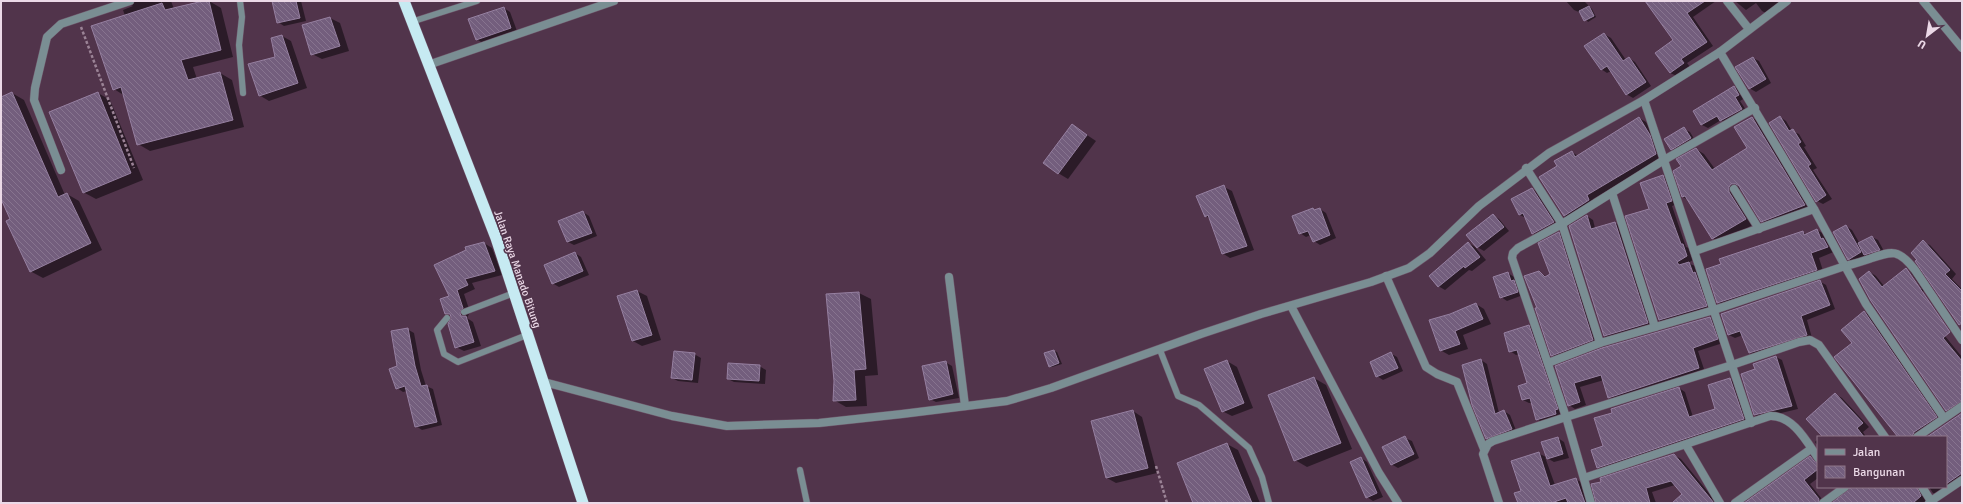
<svg xmlns="http://www.w3.org/2000/svg" width="1963" height="504" font-family="Signika,sans-serif">
  <style>
    .shadow { fill: #0007 }
    .building { fill: url(#building-back-hatch); stroke: #9680a1 }
    .lines { fill: none; stroke-linecap: round; stroke-linejoin: round }
    .service-casing { stroke: #6d5267; stroke-width: 7 }
    .minor-casing { stroke: #6d5267; stroke-width: 9 }
    .trunk-casing { stroke: #6d5267; stroke-width: 12 }
    .path { stroke: #9b8396; stroke-width: 2.5; stroke-dasharray: 3 2; stroke-linecap: butt }
    .service { stroke: #7a8e93; stroke-width: 6 }
    .minor { stroke: #7a8e93; stroke-width: 8 }
    .trunk { stroke: #c6eaf2; stroke-width: 11 }
    .labels { text-anchor: middle; stroke-width: 3; stroke-linejoin: round; paint-order: stroke }
    .street-label { font-size: 11px; fill: #ebd9e7; stroke: #51344b }
  </style>
  <defs>
    <pattern id="building-back-hatch" width="6" height="6" patternUnits="userSpaceOnUse"><rect width="6" height="6" fill="#735e7d"/><path d="M-1 5l2 2M0 0l6 6M5-1l2 2" fill="none" stroke="#87748f"/></pattern>
  </defs>
  <rect width="100%" height="100%" fill="#51344b"/>
  <!-- shadow -->
  <g class="shadow">
    <polygon points="123,1 171,1 174,9 209,1 221,8 233,57 193,67 197,79 220,73 232,80 244,127 150,151 138,144 125,96 114,89 125,16 123,10 133,6"/>
    <polygon points="273,1 301,1 306,21 284,26 278,22"/>
    <polygon points="1566,1 1584,1 1592,9 1596,17 1588,22 1581,13 1574,10"/>
    <polygon points="1655,1 1716,1 1693,17 1713,46 1687,63 1690,67 1677,76 1670,73 1674,40"/>
    <polygon points="1735,1 1779,1 1782,5 1769,15 1762,11 1756,3 1746,10"/>
    <polygon points="504,8 510,12 517,31 483,43 476,39"/>
    <polygon points="330,18 340,23 349,51 322,59 312,54"/>
    <polygon points="1604,34 1611,38 1626,60 1629,58 1635,62 1651,86 1633,98 1626,94 1611,71 1607,73 1601,69"/>
    <polygon points="282,36 291,41 307,88 269,101 259,95 277,58"/>
    <polygon points="1753,58 1759,61 1771,83 1756,92 1749,88"/>
    <polygon points="1734,87 1740,90 1745,98 1740,101 1748,113 1727,124 1721,120 1708,128 1702,125 1694,112"/>
    <polygon points="12,93 24,100 65,195 67,194 79,201 102,250 43,278 30,271 1,196 1,98"/>
    <polygon points="98,93 110,100 143,180 96,199 83,192"/>
    <polygon points="1780,117 1786,121 1792,131 1799,134 1806,146 1804,147 1817,168 1813,170 1832,199 1823,204 1817,201"/>
    <polygon points="1639,118 1646,122 1656,140 1663,158 1593,199 1596,204 1571,220 1564,216 1559,167 1572,152 1578,156"/>
    <polygon points="1752,118 1760,122 1812,209 1770,226 1762,221 1740,188 1737,192 1754,224 1721,243 1713,238 1688,200 1683,197 1675,171 1682,167 1696,149 1704,154 1715,169 1748,148"/>
    <polygon points="1072,125 1096,141 1068,179 1058,173"/>
    <polygon points="1684,129 1690,132 1696,142 1678,153 1671,149"/>
    <polygon points="1663,176 1669,180 1677,204 1672,206 1686,247 1689,248 1693,260 1688,263 1695,266 1712,310 1666,323 1659,320"/>
    <polygon points="1224,187 1232,191 1254,250 1230,258 1222,253 1210,219 1206,216"/>
    <polygon points="1532,189 1539,193 1560,226 1539,237 1533,233 1526,218 1520,215 1512,199"/>
    <polygon points="1320,209 1326,213 1336,238 1320,245 1314,241 1311,235 1306,237 1300,233 1315,211"/>
    <polygon points="583,212 589,216 597,236 574,245 568,242"/>
    <polygon points="1493,215 1499,219 1509,231 1484,251 1477,247"/>
    <polygon points="1587,216 1593,220 1595,228 1615,223 1621,226 1654,327 1611,339 1604,336"/>
    <polygon points="1846,226 1852,230 1860,244 1872,237 1878,240 1885,253 1855,262 1849,259"/>
    <polygon points="1817,230 1826,235 1836,251 1819,258 1824,274 1726,307 1718,302 1803,232 1807,235"/>
    <polygon points="1559,233 1565,237 1599,343 1558,359 1552,355 1538,308 1539,272 1547,277 1551,274"/>
    <polygon points="1923,242 1930,245 1956,274 1952,279 1962,289 1962,326 1919,260"/>
    <polygon points="484,243 492,248 502,275 472,283 475,289 464,294 470,312 467,318 473,322 481,346 464,351 456,347 452,317 446,313 468,251"/>
    <polygon points="1469,243 1475,247 1486,260 1472,271 1469,270 1445,290 1438,286"/>
    <polygon points="575,253 581,257 589,275 559,287 552,283"/>
    <polygon points="1906,269 1920,289 1922,289 1910,271 1913,273 1927,293 1924,291 1915,299 1962,357 1962,408 1953,414 1946,410 1870,272 1876,276 1884,286"/>
    <polygon points="1508,273 1514,277 1516,282 1520,285 1523,295 1507,301 1501,297"/>
    <polygon points="1819,281 1826,285 1835,309 1807,320 1812,338 1756,356 1750,353 1743,335 1735,338 1729,335"/>
    <polygon points="637,291 647,296 661,340 642,346 633,341 618,297"/>
    <polygon points="859,293 871,299 878,375 865,376 867,406 846,407 834,400 835,381 827,295"/>
    <polygon points="1476,304 1484,309 1491,324 1463,335 1468,349 1449,355 1440,350 1430,321"/>
    <polygon points="1864,312 1871,316 1943,421 1920,437 1899,437 1853,344"/>
    <polygon points="1710,318 1716,322 1723,343 1698,351 1705,372 1615,401 1609,397 1604,380 1580,387 1586,405 1575,409 1569,405 1556,367"/>
    <polygon points="1529,326 1535,330 1562,418 1543,423 1537,419 1532,403 1529,403 1523,400 1519,387 1528,384 1519,354 1516,355 1510,351"/>
    <polygon points="407,329 414,333 421,370 426,386 433,389 442,425 422,430 416,426 407,391 403,392 397,388"/>
    <polygon points="1054,351 1057,352 1062,364 1052,367 1049,366 1045,354"/>
    <polygon points="1390,353 1397,357 1403,371 1383,380 1377,376"/>
    <polygon points="694,354 701,358 698,383 678,381 672,378"/>
    <polygon points="1776,357 1782,360 1798,409 1761,418 1755,415 1742,375 1757,370 1754,364"/>
    <polygon points="1481,360 1487,364 1499,413 1504,411 1510,415 1517,433 1493,442 1487,438"/>
    <polygon points="1227,361 1237,367 1253,408 1232,416 1222,411"/>
    <polygon points="945,362 952,366 959,398 936,402 930,399"/>
    <polygon points="759,366 766,370 765,384 734,382 728,379"/>
    <polygon points="1314,378 1326,385 1352,449 1307,467 1295,460"/>
    <polygon points="1730,379 1736,383 1750,422 1604,471 1598,467 1604,447 1679,388 1685,392 1693,417 1716,410"/>
    <polygon points="1835,394 1842,398 1869,427 1863,432 1866,437 1821,437"/>
    <polygon points="1133,411 1142,417 1157,473 1116,483 1107,478"/>
    <polygon points="1962,414 1962,480 1940,496 1933,493 1929,487 1946,487 1946,437 1928,437"/>
    <polygon points="1405,438 1412,441 1419,458 1398,468 1391,464"/>
    <polygon points="1558,438 1564,442 1569,458 1554,462 1545,457 1555,485 1576,479 1582,483 1590,503 1519,503 1538,453 1548,458"/>
    <polygon points="1818,439 1818,446 1815,442"/>
    <polygon points="1227,444 1238,450 1260,503 1194,503"/>
    <polygon points="1674,455 1681,459 1717,503 1674,503 1683,495 1675,485 1652,492 1656,503 1597,503 1602,482"/>
    <polygon points="1810,457 1818,463 1818,478 1810,484 1825,503 1746,503"/>
    <polygon points="1361,458 1367,462 1383,497 1373,501 1367,497"/>
    <polygon points="1851,487 1925,487 1927,500 1924,503 1833,503 1851,490"/>
  </g>
  <!-- building -->
  <g class="building">
    <polygon points="203,1 209,1 221,50 181,60 188,80 220,72 233,120 137,145 121,87 113,90 91,26 162,3 165,10"/>
    <polygon points="272,1 296,1 300,18 277,23"/>
    <polygon points="1645,1 1705,1 1687,13 1707,42 1681,59 1684,63 1670,73 1655,53 1673,40"/>
    <polygon points="1589,6 1594,16 1584,21 1579,11"/>
    <polygon points="504,7 511,28 476,40 468,19"/>
    <polygon points="330,17 340,46 311,55 302,25"/>
    <polygon points="1604,33 1623,61 1629,57 1646,82 1626,95 1607,66 1601,70 1584,46"/>
    <polygon points="282,35 298,83 259,96 248,64 275,57 271,38"/>
    <polygon points="1753,57 1766,79 1749,89 1735,67"/>
    <polygon points="1734,86 1739,95 1735,97 1742,109 1720,121 1717,116 1701,125 1693,111"/>
    <polygon points="12,92 58,197 67,193 91,243 30,272 6,221 10,219 1,199 1,97"/>
    <polygon points="98,92 131,173 83,193 49,112"/>
    <polygon points="1780,116 1789,131 1793,129 1801,142 1798,144 1811,164 1808,166 1826,195 1816,202 1769,123"/>
    <polygon points="1639,117 1650,135 1656,154 1587,195 1589,200 1564,216 1539,177 1557,166 1554,161 1572,151 1575,157"/>
    <polygon points="1752,117 1805,205 1761,222 1739,186 1736,184 1731,184 1729,187 1729,192 1746,219 1712,239 1685,196 1682,197 1673,171 1681,166 1676,159 1696,148 1712,170 1747,148 1734,127"/>
    <polygon points="1072,124 1087,135 1058,174 1043,163"/>
    <polygon points="1684,127 1691,138 1671,150 1664,139"/>
    <polygon points="1663,175 1672,201 1666,203 1681,244 1683,244 1687,256 1677,262 1679,265 1689,262 1693,273 1695,272 1707,306 1659,320 1625,216 1649,209 1640,183"/>
    <polygon points="1224,185 1247,246 1222,254 1208,215 1205,217 1196,196"/>
    <polygon points="1532,188 1554,222 1532,234 1523,213 1519,215 1511,199"/>
    <polygon points="1313,208 1314,210 1320,208 1330,235 1313,242 1308,231 1299,234 1292,216"/>
    <polygon points="583,211 592,233 567,242 558,221"/>
    <polygon points="1493,214 1504,227 1477,248 1466,235"/>
    <polygon points="1587,215 1591,229 1615,222 1648,323 1604,336 1569,226"/>
    <polygon points="1846,225 1861,252 1848,260 1833,232"/>
    <polygon points="1817,229 1821,239 1823,238 1828,247 1811,253 1817,270 1717,303 1706,269 1721,264 1719,259 1803,231 1804,235"/>
    <polygon points="1559,232 1593,340 1551,356 1535,308 1537,308 1524,276 1539,271 1545,277 1550,274 1538,243"/>
    <polygon points="1872,236 1880,250 1864,255 1858,243"/>
    <polygon points="1923,240 1950,270 1945,274 1962,291 1962,323 1959,325 1915,261 1917,260 1911,253"/>
    <polygon points="484,242 495,271 465,279 468,285 457,290 463,308 460,313 461,316 466,316 474,342 455,348 448,324 451,317 450,314 445,314 440,299 449,296 434,265 466,250 465,247"/>
    <polygon points="1468,242 1480,257 1465,268 1464,266 1438,287 1429,276"/>
    <polygon points="575,252 583,271 552,284 544,265"/>
    <polygon points="1906,268 1950,332 1943,338 1962,361 1962,401 1946,411 1871,301 1859,279 1869,271 1882,287"/>
    <polygon points="1508,272 1511,281 1514,280 1518,292 1500,298 1493,277"/>
    <polygon points="1820,280 1830,305 1801,316 1807,335 1749,353 1740,331 1728,335 1721,314"/>
    <polygon points="637,290 652,335 632,341 617,296"/>
    <polygon points="859,292 866,369 854,370 856,400 833,401 834,381 826,294"/>
    <polygon points="1476,303 1483,319 1455,331 1460,344 1440,351 1429,320 1450,314"/>
    <polygon points="1864,311 1937,417 1914,432 1912,437 1898,437 1834,357 1852,343 1841,330"/>
    <polygon points="1710,317 1718,339 1693,348 1699,368 1608,398 1601,375 1574,383 1580,402 1568,406 1555,366 1602,348"/>
    <polygon points="1529,325 1558,409 1555,410 1556,414 1536,420 1530,398 1522,400 1518,386 1527,383 1517,350 1509,352 1504,333"/>
    <polygon points="408,328 415,366 421,386 427,385 437,422 415,427 405,386 396,389 389,369 397,366 391,331"/>
    <polygon points="1054,350 1059,363 1049,367 1044,353"/>
    <polygon points="674,351 695,353 692,380 671,378"/>
    <polygon points="1391,352 1398,368 1376,377 1370,362"/>
    <polygon points="1776,356 1792,406 1754,415 1741,374 1755,369 1753,364"/>
    <polygon points="1481,359 1495,414 1504,410 1512,429 1486,439 1472,405 1462,365"/>
    <polygon points="1227,360 1244,403 1222,412 1204,369"/>
    <polygon points="946,361 953,394 929,400 922,366"/>
    <polygon points="728,363 760,365 759,381 727,379"/>
    <polygon points="1314,377 1341,443 1294,461 1268,395"/>
    <polygon points="1730,378 1744,419 1597,468 1591,450 1603,446 1594,418 1612,413 1611,409 1679,387 1689,417 1715,409 1708,385"/>
    <polygon points="1835,393 1863,423 1857,428 1864,437 1823,437 1806,419"/>
    <polygon points="1133,410 1148,468 1106,478 1091,421"/>
    <polygon points="1962,413 1962,473 1946,484 1946,437 1927,437"/>
    <polygon points="1405,436 1414,454 1391,465 1382,447"/>
    <polygon points="1558,437 1563,454 1547,459 1541,442"/>
    <polygon points="1227,443 1252,503 1193,503 1177,463"/>
    <polygon points="1539,452 1550,486 1576,478 1585,503 1568,503 1566,498 1551,503 1518,503 1514,493 1521,491 1511,461"/>
    <polygon points="1674,454 1714,503 1672,503 1682,494 1671,481 1646,488 1650,503 1596,503 1591,484 1601,482 1600,478"/>
    <polygon points="1810,456 1814,461 1818,463 1818,469 1804,480 1819,499 1818,503 1744,503"/>
    <polygon points="1361,457 1377,493 1366,498 1350,462"/>
    <polygon points="1851,487 1917,487 1921,496 1913,503 1832,503"/>
  </g>
  <g class="lines">
    <!-- service casing -->
    <g class="service-casing">
      <g id="service">
        <polyline points="240,1 242,17 239,45 243,93"/>
        <polyline points="411,22 477,1"/>
        <polyline points="464,312 514,293"/>
        <polyline points="447,318 437,330 444,354 458,362 527,335"/>
        <polyline points="1160,350 1178,396 1199,405 1249,448 1262,477 1269,503"/>
        <polyline points="800,470 807,503"/>
      </g>
    </g>
    <!-- minor casing -->
    <g class="minor-casing">
      <g id="minor">
        <polyline points="1727,1 1749,29"/>
        <polyline points="1923,1 1962,48"/>
        <path d="M 1720,52 L 1814,209 L 1845,266 C 1853,264 1861,262 1869,259 C 1892,251 1898,248 1915,270 L 1962,340"/>
        <polyline points="428,65 614,1"/>
        <polyline points="1644,100 1751,423"/>
        <polyline points="1526,168 1562,224 1664,160 1755,108"/>
        <polyline points="61,170 34,100 35,88 47,37 61,24 130,1"/>
        <polyline points="1734,189 1759,229"/>
        <polyline points="1612,193 1655,327"/>
        <polyline points="1695,251 1814,209"/>
        <polyline points="1386,276 1426,367 1437,374 1457,382 1484,449"/>
        <polyline points="949,277 965,406"/>
        <polyline points="1291,306 1379,473 1398,503"/>
        <polyline points="1548,363 1600,343"/>
        <polyline points="544,382 672,416 727,426 819,423 902,414 1007,401 1051,388 1201,334 1261,314 1371,282 1409,268 1430,253 1479,206 1549,153 1644,100 1720,52 1787,1"/>
        <polyline points="1917,437 1962,406"/>
        <polyline points="1686,445 1720,503"/>
        <path d="M 1584,478 L 1770,416 C 1793,415 1807,442 1818,458"/>
        <polyline points="1922,487 1931,501 1929,503"/>
        <polyline points="1499,503 1483,454 1488,444 1493,441 1566,417 1732,365 1799,342 1810,340 1819,345 1885,437"/>
        <polyline points="1591,503 1566,417 1512,258 1513,253 1518,248 1562,224 1600,343 1714,310 1845,266 1866,304 1944,418"/>
        <polyline points="1735,503 1811,449"/>
        <polyline points="1823,503 1845,487"/>
        <polyline points="1932,503 1931,501 1962,480"/>
      </g>
    </g>
    <!-- trunk casing -->
    <g class="trunk-casing">
      <polyline id="trunk" points="404,1 496,238 583,503"/>
    </g>
    <!-- path -->
    <g class="path">
      <polyline points="81,27 134,168"/>
      <polyline points="1156,466 1167,503"/>
    </g>
    <!-- service -->
    <use href="#service" class="service"/>
    <!-- minor -->
    <use href="#minor" class="minor"/>
    <!-- trunk -->
    <use href="#trunk" class="trunk"/>
  </g>
  <g class="labels">
    <!-- street labels -->
    <g class="street-label">
      <text transform="translate(518 269) rotate(71)" y="4">Jalan Raya Manado Bitung</text>
    </g>
  </g>
  <!-- border -->
  <rect width="1963" height="504" fill="none" stroke="#ebd9e7" stroke-width="4"/>
  <!-- legend -->
  <rect x="1817" y="436" width="130" height="52" fill="#51344b" stroke="#8f7689"/>
  <rect x="1825" y="449" width="20" height="6" fill="#7a8e93" stroke="#8f7689"/>
  <text x="1853" y="456" font-size="12" fill="#ebd9e7">Jalan</text>
  <rect x="1825" y="466" width="20" height="12" fill="url(#building-back-hatch)" stroke="#8f7689"/>
  <text x="1853" y="476" font-size="12" fill="#ebd9e7">Bangunan</text>
  <!-- north arrow -->
  <g transform="translate(1927 36) rotate(211)" stroke="#51344b" stroke-width="3" paint-order="stroke">
  <path d="M0-3L7 15L0 10L-7 15Z" fill="#ebd9e7"/>
  <text y="-6" font-size="11" font-weight="bold" text-anchor="middle" fill="#ebd9e7">U</text>
  </g>
</svg>
